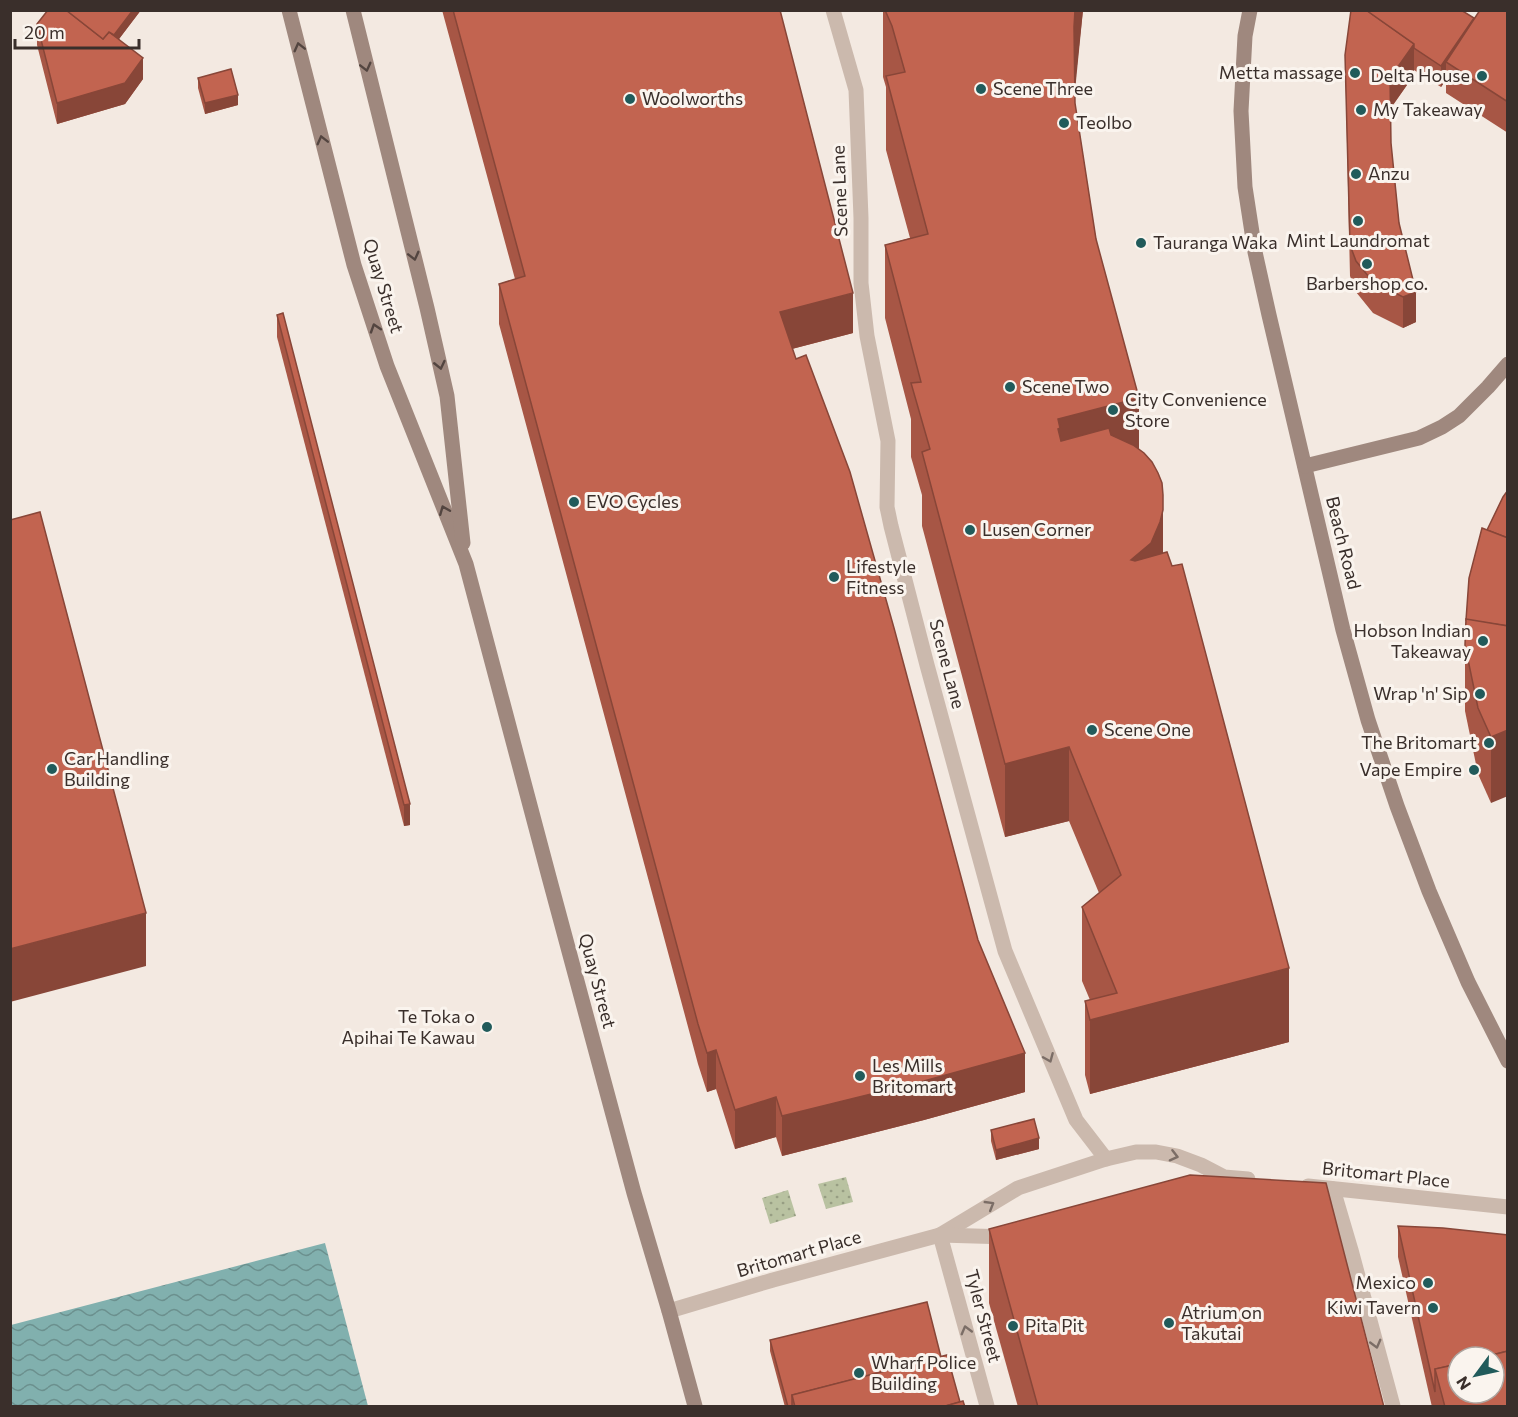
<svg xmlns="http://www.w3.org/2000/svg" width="1518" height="1417" font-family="Commissioner,sans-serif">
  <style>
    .park { fill: url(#park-dots) }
    .water { fill: url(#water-waves) }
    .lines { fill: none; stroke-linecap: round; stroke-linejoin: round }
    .minor { stroke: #cbb9ad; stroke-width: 15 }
    .tertiary { stroke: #cbb9ad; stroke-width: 15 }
    .secondary { stroke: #9f887e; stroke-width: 15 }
    .wall { fill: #a75645 }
    .shaded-wall { fill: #884638 }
    .building { fill: #c26450; stroke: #884638; stroke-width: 1.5 }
    .oneway { stroke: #534540 }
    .oneway2 { stroke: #7b6d66 }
    .poi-dot { fill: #215b5b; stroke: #faf4ee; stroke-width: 2 }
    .labels { text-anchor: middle; stroke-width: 6; stroke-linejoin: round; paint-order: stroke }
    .poi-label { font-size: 18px; fill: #3a2f2b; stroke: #faf4ee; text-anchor: start }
    .street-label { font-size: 18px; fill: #3a2f2b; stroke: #faf4ee }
  </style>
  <defs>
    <pattern id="park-dots" width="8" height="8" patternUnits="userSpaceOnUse" patternTransform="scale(1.5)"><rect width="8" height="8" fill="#b9c2a1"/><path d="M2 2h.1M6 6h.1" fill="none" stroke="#979e83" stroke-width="1.8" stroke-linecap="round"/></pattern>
    <pattern id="water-waves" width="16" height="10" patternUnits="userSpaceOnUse" patternTransform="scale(1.5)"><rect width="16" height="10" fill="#81b0ae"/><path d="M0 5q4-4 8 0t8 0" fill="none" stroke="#6b908e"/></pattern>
  </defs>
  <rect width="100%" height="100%" fill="#f3e9e1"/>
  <!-- park -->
  <g class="park">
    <polygon points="846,1177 853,1202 826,1209 818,1184"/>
    <polygon points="788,1190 796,1216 770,1224 762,1198"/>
  </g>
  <!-- water -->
  <polygon class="water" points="325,1243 368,1406 11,1406 11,1325"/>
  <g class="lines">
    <!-- minor -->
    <g class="minor">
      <polyline points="833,10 856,90 861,218 861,283 867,336 888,441 887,507 891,526 927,665 1005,951 1076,1120 1106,1159"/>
      <polyline points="1333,1189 1351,1250 1393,1406"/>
      <polyline points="940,1235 987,1406"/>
    </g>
    <!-- tertiary -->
    <g class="tertiary">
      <polyline points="1308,1186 1508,1207"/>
      <polyline points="940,1235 1018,1188 1106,1159 1136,1152 1156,1152 1177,1156 1201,1165 1224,1177 1248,1179"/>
      <polyline points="669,1311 773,1280 940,1235 1008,1237"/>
    </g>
    <!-- secondary -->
    <g class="secondary">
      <polyline points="289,10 354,265 387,366 466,564 549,877 634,1193 669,1311 695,1406"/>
      <polyline points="353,10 427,308 447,396 463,543"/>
      <polyline points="1250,10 1245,36 1241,111 1245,187 1255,252 1269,315 1343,630 1368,720 1397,806 1429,891 1468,982 1508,1061"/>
      <polyline points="1305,466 1419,438 1442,427 1459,416 1488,387 1508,364"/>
    </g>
  </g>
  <!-- wall -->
  <g class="wall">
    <polygon points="48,10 141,10 119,39 143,79 125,104 57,124 37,45 37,24"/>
    <polygon points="442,10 780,10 853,333 792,349 1025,1092 924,1120 782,1156 776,1137 735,1149 716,1089 707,1092 698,1064 499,324 499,284 515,279"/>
    <polygon points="883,10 1083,10 1074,93 1075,103 1096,239 1139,450 1163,553 1289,1042 1090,1094 1085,1075 1085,1001 1090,1000 1082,981 1082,907 1099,893 1069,821 1005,837 922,526 922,495 911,457 911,419 885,318 885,245 910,238 886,150 886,87 883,77"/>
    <polygon points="1508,10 1508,133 1446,93 1446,80 1441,87 1414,70 1414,75 1391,108 1391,143 1399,223 1416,322 1403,328 1373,313 1356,292 1350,276 1345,55 1465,13 1474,20"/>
    <polygon points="198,78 238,105 205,114 198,88"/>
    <polygon points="277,315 410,825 404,826 277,337"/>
    <polygon points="1503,497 1491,803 1478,774 1465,711 1465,645 1466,620 1487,530"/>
    <polygon points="991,1130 1039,1149 996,1160 991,1141"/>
    <polygon points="1398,1226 1508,1407 1432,1407 1398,1257"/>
    <polygon points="989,1229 1384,1407 1018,1407 989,1303"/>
    <polygon points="770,1340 941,1357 960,1402 965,1407 785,1407 770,1351"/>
  </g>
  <!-- shaded-wall -->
  <g class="shaded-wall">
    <polygon points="133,10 141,10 103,60 103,49"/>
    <polygon points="1075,10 1083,10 1074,101 1074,27"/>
    <polygon points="1474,18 1474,39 1446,62 1446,80 1441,87 1441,66"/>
    <polygon points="1414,44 1414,75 1390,109 1390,78"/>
    <polygon points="143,58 143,79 125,104 57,124 57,103"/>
    <polygon points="238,95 238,105 205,114 205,103"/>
    <polygon points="1416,292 1416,322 1403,328 1403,297"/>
    <polygon points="853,293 853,333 780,352 780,312"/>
    <polygon points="1139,398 1139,472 1060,501 1058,419"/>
    <polygon points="1163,510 1163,584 1131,560"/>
    <polygon points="1508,730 1508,796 1491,803 1491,737"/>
    <polygon points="1069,747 1069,821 1005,837 1005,764"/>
    <polygon points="410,804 410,825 404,826 404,805"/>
    <polygon points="146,913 146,966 10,1002 10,949"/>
    <polygon points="1289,968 1289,1042 1090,1094 1090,1020"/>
    <polygon points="716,1050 716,1089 707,1092 707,1053"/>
    <polygon points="1025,1053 1025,1092 924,1120 782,1156 782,1116"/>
    <polygon points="776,1097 776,1137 735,1149 735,1110"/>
    <polygon points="1039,1138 1039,1149 996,1160 996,1150"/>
  </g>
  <!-- building -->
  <g class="building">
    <polygon points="48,10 66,10 103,39 109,32 143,58 125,83 57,103 37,24"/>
    <polygon points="66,10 133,10 114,35 109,32 103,39"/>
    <polygon points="453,10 780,10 853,293 780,312 796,359 806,355 850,472 894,628 978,940 1025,1053 924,1081 782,1116 776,1097 735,1110 716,1050 707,1053 698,1024 499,284 525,276"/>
    <polygon points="885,10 1075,10 1074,27 1075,103 1096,239 1139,398 1058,419 1060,428 1058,429 1061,441 1109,428 1111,435 1133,445 1144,453 1152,462 1158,473 1162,483 1163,495 1163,510 1160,522 1151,543 1131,560 1135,561 1167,552 1172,566 1182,564 1289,968 1090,1020 1085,1001 1117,993 1082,907 1121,875 1069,747 1005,764 922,452 930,449 911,383 921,382 885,245 928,234 886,76 905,72 892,26"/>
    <polygon points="1351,10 1366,10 1414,44 1390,78 1391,143 1399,223 1416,292 1403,297 1373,282 1356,261 1350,245 1345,55"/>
    <polygon points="1366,10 1461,10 1474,18 1441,66 1414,48 1414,44"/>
    <polygon points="1480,10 1508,10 1508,102 1446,62"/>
    <polygon points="231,69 238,95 205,103 198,78"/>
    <polygon points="283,313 410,804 404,805 277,315"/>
    <polygon points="1508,490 1508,538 1487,530 1503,497"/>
    <polygon points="40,512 146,913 10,949 10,520"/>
    <polygon points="1482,528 1508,538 1508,626 1466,620 1469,578"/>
    <polygon points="1466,619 1508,626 1508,730 1491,737 1478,708 1465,645"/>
    <polygon points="1034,1119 1039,1138 996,1150 991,1130"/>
    <polygon points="1190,1175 1326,1183 1384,1407 1038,1407 989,1229"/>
    <polygon points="1398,1226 1443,1228 1508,1235 1508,1351 1484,1357 1458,1357 1458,1364 1435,1369 1435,1392"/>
    <polygon points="927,1302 941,1357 792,1395 792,1407 788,1407 770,1340"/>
    <polygon points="1508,1351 1508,1407 1445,1407 1435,1369 1458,1364 1458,1393 1494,1393 1494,1357 1484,1357"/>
    <polygon points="947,1355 960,1402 942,1407 795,1407 792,1395"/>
    <polygon points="963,1401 965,1407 942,1407"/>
  </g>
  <!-- one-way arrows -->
  <defs><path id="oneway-chevron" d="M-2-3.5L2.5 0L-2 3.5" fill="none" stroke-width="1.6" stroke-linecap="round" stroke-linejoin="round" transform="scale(1.5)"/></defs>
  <g class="oneway">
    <use href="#oneway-chevron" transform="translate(299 47) rotate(-104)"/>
    <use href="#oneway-chevron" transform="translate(366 67) rotate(76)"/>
    <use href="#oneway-chevron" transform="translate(322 140) rotate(-104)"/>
    <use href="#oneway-chevron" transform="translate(414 256) rotate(76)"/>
    <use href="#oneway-chevron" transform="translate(375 328) rotate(-108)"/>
    <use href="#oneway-chevron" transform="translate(440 365) rotate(77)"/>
    <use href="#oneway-chevron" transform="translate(444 510) rotate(-112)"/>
  </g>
  <g class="oneway2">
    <use href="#oneway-chevron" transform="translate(1049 1058) rotate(67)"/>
    <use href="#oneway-chevron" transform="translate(1174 1156) rotate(14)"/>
    <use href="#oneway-chevron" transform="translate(990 1205) rotate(-31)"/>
    <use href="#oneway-chevron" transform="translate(966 1330) rotate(-105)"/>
    <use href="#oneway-chevron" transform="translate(1376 1344) rotate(75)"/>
  </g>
  <!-- markers -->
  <g class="poi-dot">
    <circle cx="1355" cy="73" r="6"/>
    <circle cx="1482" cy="76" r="6"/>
    <circle cx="981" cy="89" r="6"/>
    <circle cx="630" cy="99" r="6"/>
    <circle cx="1361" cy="110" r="6"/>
    <circle cx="1064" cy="123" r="6"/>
    <circle cx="1356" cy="174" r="6"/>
    <circle cx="1358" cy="221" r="6"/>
    <circle cx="1141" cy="243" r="6"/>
    <circle cx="1367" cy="264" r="6"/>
    <circle cx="1010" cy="387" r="6"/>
    <circle cx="1113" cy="410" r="6"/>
    <circle cx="574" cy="502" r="6"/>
    <circle cx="970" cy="530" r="6"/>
    <circle cx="834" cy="577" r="6"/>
    <circle cx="1483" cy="641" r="6"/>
    <circle cx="1480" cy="694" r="6"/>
    <circle cx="1092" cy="730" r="6"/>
    <circle cx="1489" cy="743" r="6"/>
    <circle cx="52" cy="769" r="6"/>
    <circle cx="1474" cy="770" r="6"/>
    <circle cx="487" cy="1027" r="6"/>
    <circle cx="860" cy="1076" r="6"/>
    <circle cx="1428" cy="1283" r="6"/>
    <circle cx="1433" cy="1308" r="6"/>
    <circle cx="1169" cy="1323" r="6"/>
    <circle cx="1013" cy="1326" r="6"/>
    <circle cx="859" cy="1373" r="6"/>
  </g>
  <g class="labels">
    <!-- poi labels -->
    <g class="poi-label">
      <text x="1343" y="79" text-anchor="end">Metta massage</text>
      <text x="1470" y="82" text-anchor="end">Delta House</text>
      <text x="993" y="95">Scene Three</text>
      <text x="642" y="105">Woolworths</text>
      <text x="1373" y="116">My Takeaway</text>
      <text x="1076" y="129">Teolbo</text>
      <text x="1368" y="180">Anzu</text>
      <text x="1358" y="247" text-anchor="middle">Mint Laundromat</text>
      <text x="1153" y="249">Tauranga Waka</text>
      <text x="1367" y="290" text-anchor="middle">Barbershop co.</text>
      <text x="1022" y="393">Scene Two</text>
      <text x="1125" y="406">City Convenience<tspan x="1125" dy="21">Store</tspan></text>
      <text x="586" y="508">EVO Cycles</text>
      <text x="982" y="536">Lusen Corner</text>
      <text x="846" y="573">Lifestyle<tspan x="846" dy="21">Fitness</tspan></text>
      <text x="1471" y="637" text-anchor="end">Hobson Indian<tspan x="1471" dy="21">Takeaway</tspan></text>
      <text x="1468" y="700" text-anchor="end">Wrap 'n' Sip</text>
      <text x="1104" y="736">Scene One</text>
      <text x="1477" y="749" text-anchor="end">The Britomart</text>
      <text x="64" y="765">Car Handling<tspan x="64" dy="21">Building</tspan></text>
      <text x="1462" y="776" text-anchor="end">Vape Empire</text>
      <text x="475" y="1023" text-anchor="end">Te Toka o<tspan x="475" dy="21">Apihai Te Kawau</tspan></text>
      <text x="872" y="1072">Les Mills<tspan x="872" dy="21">Britomart</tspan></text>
      <text x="1416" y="1289" text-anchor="end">Mexico</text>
      <text x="1421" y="1314" text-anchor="end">Kiwi Tavern</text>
      <text x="1181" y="1319">Atrium on<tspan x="1181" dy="21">Takutai</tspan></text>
      <text x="1025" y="1332">Pita Pit</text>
      <text x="871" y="1369">Wharf Police<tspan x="871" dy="21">Building</tspan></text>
    </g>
    <!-- street labels -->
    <g class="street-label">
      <text transform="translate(840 191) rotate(-92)" y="6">Scene Lane</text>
      <text transform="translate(383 286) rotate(73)" y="6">Quay Street</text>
      <text transform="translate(1343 543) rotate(76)" y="6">Beach Road</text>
      <text transform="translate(947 664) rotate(75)" y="6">Scene Lane</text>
      <text transform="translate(597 981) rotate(75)" y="6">Quay Street</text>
      <text transform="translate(1386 1175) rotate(6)" y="6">Britomart Place</text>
      <text transform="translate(799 1254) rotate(-16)" y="6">Britomart Place</text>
      <text transform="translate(983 1316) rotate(75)" y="6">Tyler Street</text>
    </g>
  </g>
  <!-- border -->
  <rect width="1518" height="1417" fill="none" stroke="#3a2f2b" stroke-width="24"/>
  <!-- north arrow -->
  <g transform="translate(1476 1375) rotate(237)"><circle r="28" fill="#faf4ee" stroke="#ada5a0" stroke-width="1.5"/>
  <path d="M0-4.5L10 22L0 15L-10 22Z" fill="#215b5b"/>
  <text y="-9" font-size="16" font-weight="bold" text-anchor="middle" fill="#3a2f2b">N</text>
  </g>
  <!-- scale -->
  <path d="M15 39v9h124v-9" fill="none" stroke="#3a2f2b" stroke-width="3"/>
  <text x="24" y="39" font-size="18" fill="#3a2f2b" stroke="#faf4ee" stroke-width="4.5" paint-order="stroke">20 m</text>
</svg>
